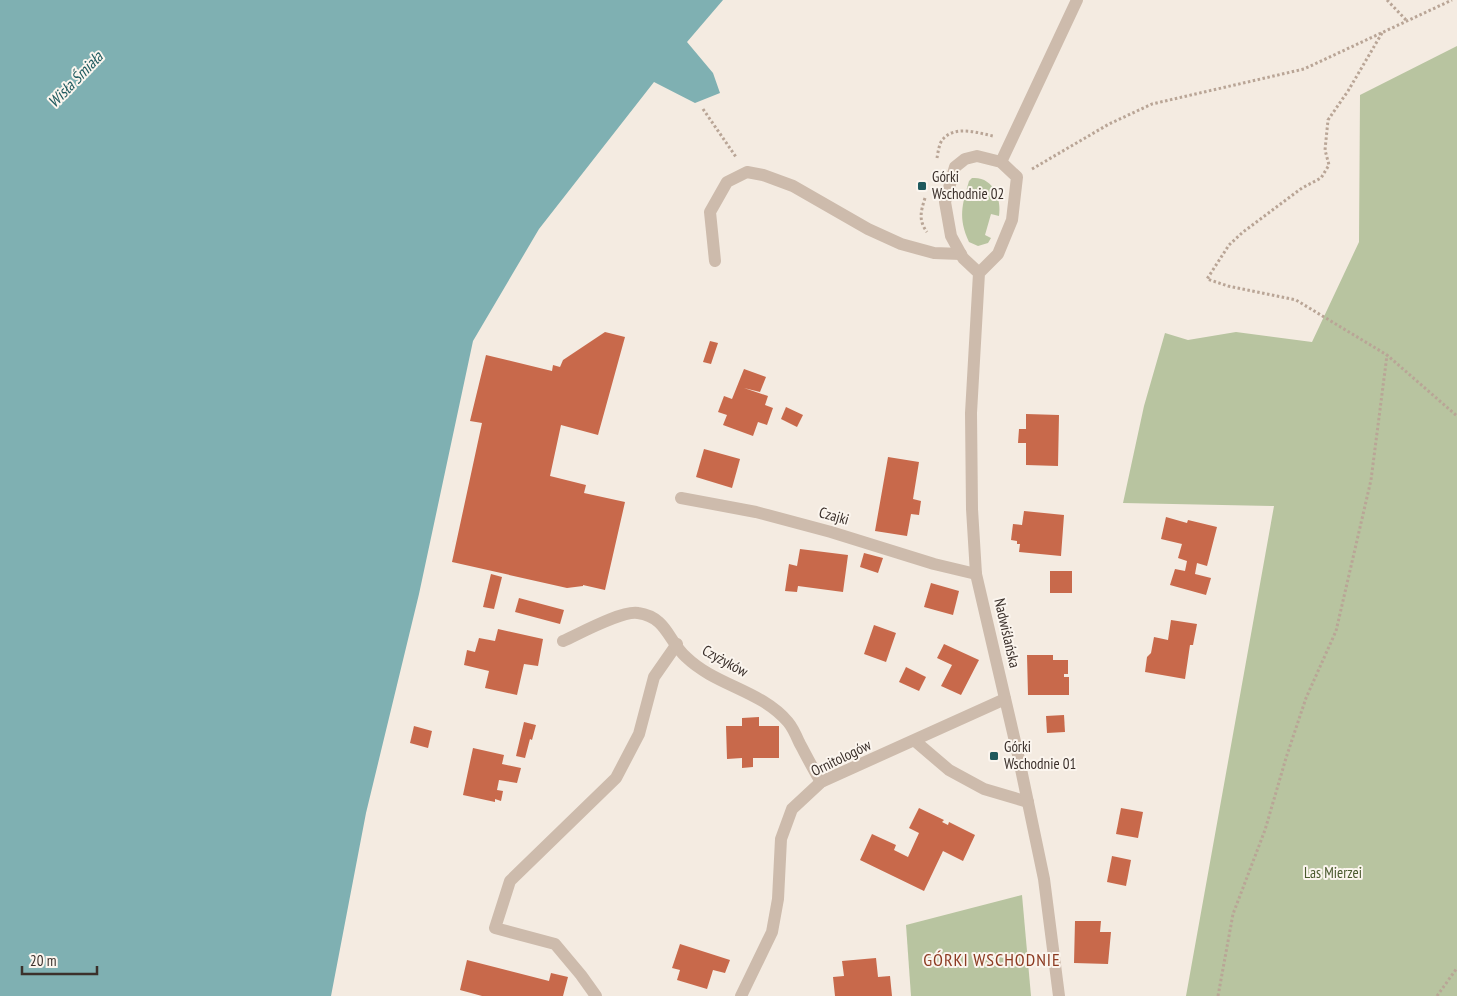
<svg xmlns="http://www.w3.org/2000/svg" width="1457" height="996" font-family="'PT Sans Narrow',sans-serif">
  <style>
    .green { fill: #b8c4a0 }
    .water { fill: #7fb0b2 }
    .building { fill: #c8694b }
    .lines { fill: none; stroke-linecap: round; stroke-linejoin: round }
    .path { stroke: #b9a596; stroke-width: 3; stroke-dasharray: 2.5 2.5; stroke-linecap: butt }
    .service { stroke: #cdbbac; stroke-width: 12 }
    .minor { stroke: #cdbbac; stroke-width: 12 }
    .tertiary { stroke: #cdbbac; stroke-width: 12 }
    .poi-dot { fill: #1f5a5e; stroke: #fbf5ee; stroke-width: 2 }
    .labels { text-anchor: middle; stroke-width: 4; stroke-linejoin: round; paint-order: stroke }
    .poi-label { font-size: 15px; fill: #3b302b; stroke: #fbf5ee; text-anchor: start }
    .street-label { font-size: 15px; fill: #3b302b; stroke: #fbf5ee }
    .park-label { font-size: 15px; fill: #4a5a2e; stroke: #fbf5ee }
    .water-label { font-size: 16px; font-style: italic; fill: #1f5a5e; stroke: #fbf5ee }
    .quarter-label { font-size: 18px; letter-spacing: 1px; fill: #8c3b22; stroke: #fbf5ee }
  </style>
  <rect width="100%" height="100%" fill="#f4ebe1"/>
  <!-- green -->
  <g class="green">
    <polygon points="1457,46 1457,996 1186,996 1274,506 1123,503 1144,406 1165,333 1188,340 1236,332 1312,342 1359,242 1360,95"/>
    <path d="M 972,178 C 993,176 1002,199 999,216 L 991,214 L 985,235 L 991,238 L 988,243 L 978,246 L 969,242 C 958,218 962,205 969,181 Z"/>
    <polygon points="1022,895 1031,996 911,996 906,925"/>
  </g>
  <!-- water -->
  <polygon class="water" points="0,0 723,0 687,42 713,73 720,93 695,103 654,82 539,229 473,341 419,594 366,813 331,996 0,996"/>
  <!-- building -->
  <g class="building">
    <polygon points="605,332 625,337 598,435 561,425 550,476 586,485 584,493 625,502 605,590 583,585 583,586 567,588 452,562 482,423 470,421 486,355 552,371 553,365 560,367 563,360"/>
    <polygon points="710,341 718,343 711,364 703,362"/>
    <polygon points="744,369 766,377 760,392 744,388 768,396 765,405 773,408 767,425 758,422 753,436 723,425 727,415 718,412 724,396 732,399"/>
    <polygon points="786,407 803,415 797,427 781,419"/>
    <polygon points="1026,414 1059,415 1058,466 1026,465 1026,443 1018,443 1019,429 1026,429"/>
    <polygon points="704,449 740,459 732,488 696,477"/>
    <polygon points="888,457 919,462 913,499 921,501 919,515 911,514 907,536 875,531"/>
    <polygon points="1024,511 1064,515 1061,556 1019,552 1020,544 1017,544 1017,541 1011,540 1013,524 1022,525"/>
    <polygon points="1166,517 1187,523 1188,520 1217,527 1207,566 1197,563 1195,574 1211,578 1206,595 1170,585 1175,569 1185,571 1187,561 1178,558 1182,544 1161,539"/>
    <polygon points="800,549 848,555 843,592 798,586 797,592 785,591 789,564 797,566"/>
    <polygon points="864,553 883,558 878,573 860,567"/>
    <rect x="1050" y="571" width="22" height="22"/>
    <polygon points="491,574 502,577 494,609 483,607"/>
    <polygon points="931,583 959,591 953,615 924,607"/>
    <polygon points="519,598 564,610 560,624 515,612"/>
    <polygon points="1171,620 1197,624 1193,645 1190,645 1185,679 1145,672 1147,657 1151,653 1154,637 1168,640"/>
    <polygon points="874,625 896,633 886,662 864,654"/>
    <polygon points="498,629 543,639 538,666 524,664 517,695 485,688 489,671 464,665 467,650 475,652 479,638 495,641"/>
    <polygon points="944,644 979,660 961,695 941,686 952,665 937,658"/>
    <polygon points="1027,655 1053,655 1053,660 1068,660 1068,674 1064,674 1064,677 1069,677 1069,695 1028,695"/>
    <polygon points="906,667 926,677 919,691 899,682"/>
    <polygon points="1064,715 1065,732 1047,733 1046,716"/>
    <polygon points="759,717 759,726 779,726 779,758 753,758 753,767 742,768 742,758 727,759 726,726 742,726 742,718"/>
    <polygon points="524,722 536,725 532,740 530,739 525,758 516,756"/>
    <polygon points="414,726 432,731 428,748 410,743"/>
    <polygon points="473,748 504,755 502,764 521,768 517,783 499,780 497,790 503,791 501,801 495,799 495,802 463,795"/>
    <polygon points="919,808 944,820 942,822 948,825 949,822 975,835 963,861 943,851 924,891 860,860 872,834 896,845 894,850 908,857 919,833 909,828"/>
    <polygon points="1121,808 1143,812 1138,838 1116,834"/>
    <polygon points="1112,856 1131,860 1126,886 1107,882"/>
    <polygon points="1075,921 1101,921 1100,932 1111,932 1108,964 1074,963"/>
    <polygon points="680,944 730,960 725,973 713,970 707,989 677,980 680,970 672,968"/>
    <polygon points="876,958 878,977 890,976 892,996 835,996 833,977 844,976 842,961"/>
    <polygon points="467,960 549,981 551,973 568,977 563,996 482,996 460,990"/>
  </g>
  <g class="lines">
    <!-- path -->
    <g class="path">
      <polyline points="1387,0 1407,21"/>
      <polyline points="1382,33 1348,91 1328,120 1325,150 1329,165 1321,178 1302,188 1243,232 1229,245 1207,279 1228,286 1296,300 1387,355 1457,416"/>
      <polyline points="703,109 736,157"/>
      <path d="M 937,158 C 938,153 939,143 943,139 C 955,125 979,133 993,136"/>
      <polyline points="1032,169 1109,124 1152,104 1304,69 1452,0"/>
      <path d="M 925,198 C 921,211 918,220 927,232"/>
      <polyline points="1218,996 1233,914 1265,830 1286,758 1306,698 1336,631 1371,480 1387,355"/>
      <polyline points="1437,996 1457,968"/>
    </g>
    <!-- service -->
    <g class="service">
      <polyline points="1001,162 1077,0"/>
      <polyline points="715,261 710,212 727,182 747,172 763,175 793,186 868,229 901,244 934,253 961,254"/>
      <polyline points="915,741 949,770 984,789 1028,802"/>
      <polyline points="596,996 581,975 555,944 495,928 510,881 616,778 639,734 654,677 677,644"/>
    </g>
    <!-- minor -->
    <g class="minor">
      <polyline points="681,498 756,512 831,532 934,564 976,574"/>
      <path d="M 563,641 C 579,634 622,610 638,613 C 667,617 668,641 686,657 C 716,686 761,690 788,722 C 793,728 796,735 799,742 C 806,755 813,769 821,782"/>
      <polyline points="741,996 772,932 778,899 781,839 792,809 821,782 1005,699"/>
    </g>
    <!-- tertiary -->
    <polyline class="tertiary" points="979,273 963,258 951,236 945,202 955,167 965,159 977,156 1001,162 1017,177 1012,220 998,254 979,273 971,413 972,509 976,574 1017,750 1044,879 1059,996"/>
  </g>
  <!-- markers -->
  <g class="poi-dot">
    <rect x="917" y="181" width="10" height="10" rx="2.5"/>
    <rect x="989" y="751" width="10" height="10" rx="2.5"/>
  </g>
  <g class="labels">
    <!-- poi labels -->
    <g class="poi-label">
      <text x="932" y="182">Górki<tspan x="932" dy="17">Wschodnie 02</tspan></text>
      <text x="1004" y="752">Górki<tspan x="1004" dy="17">Wschodnie 01</tspan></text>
    </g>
    <!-- street labels -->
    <g class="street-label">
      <text transform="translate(834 516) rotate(16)" y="5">Czajki</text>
      <text transform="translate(1007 633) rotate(77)" y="5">Nadwiślańska</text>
      <text transform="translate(725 661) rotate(29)" y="5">Czyżyków</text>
      <text transform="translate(841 758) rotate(-26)" y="5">Ornitologów</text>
    </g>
    <!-- park labels -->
    <g class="park-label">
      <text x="1333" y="878">Las Mierzei</text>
    </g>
    <!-- water labels -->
    <g class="water-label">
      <text transform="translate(75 79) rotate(-46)" y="6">Wisła Śmiała</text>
    </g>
    <!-- quarter labels -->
    <g class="quarter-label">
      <text x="992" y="966">GÓRKI WSCHODNIE</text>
    </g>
  </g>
  <!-- scale -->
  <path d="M22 966v8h75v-8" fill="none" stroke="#3b302b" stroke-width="2.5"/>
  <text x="30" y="966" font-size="15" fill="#3b302b" stroke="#fbf5ee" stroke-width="4" paint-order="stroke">20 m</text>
</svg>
